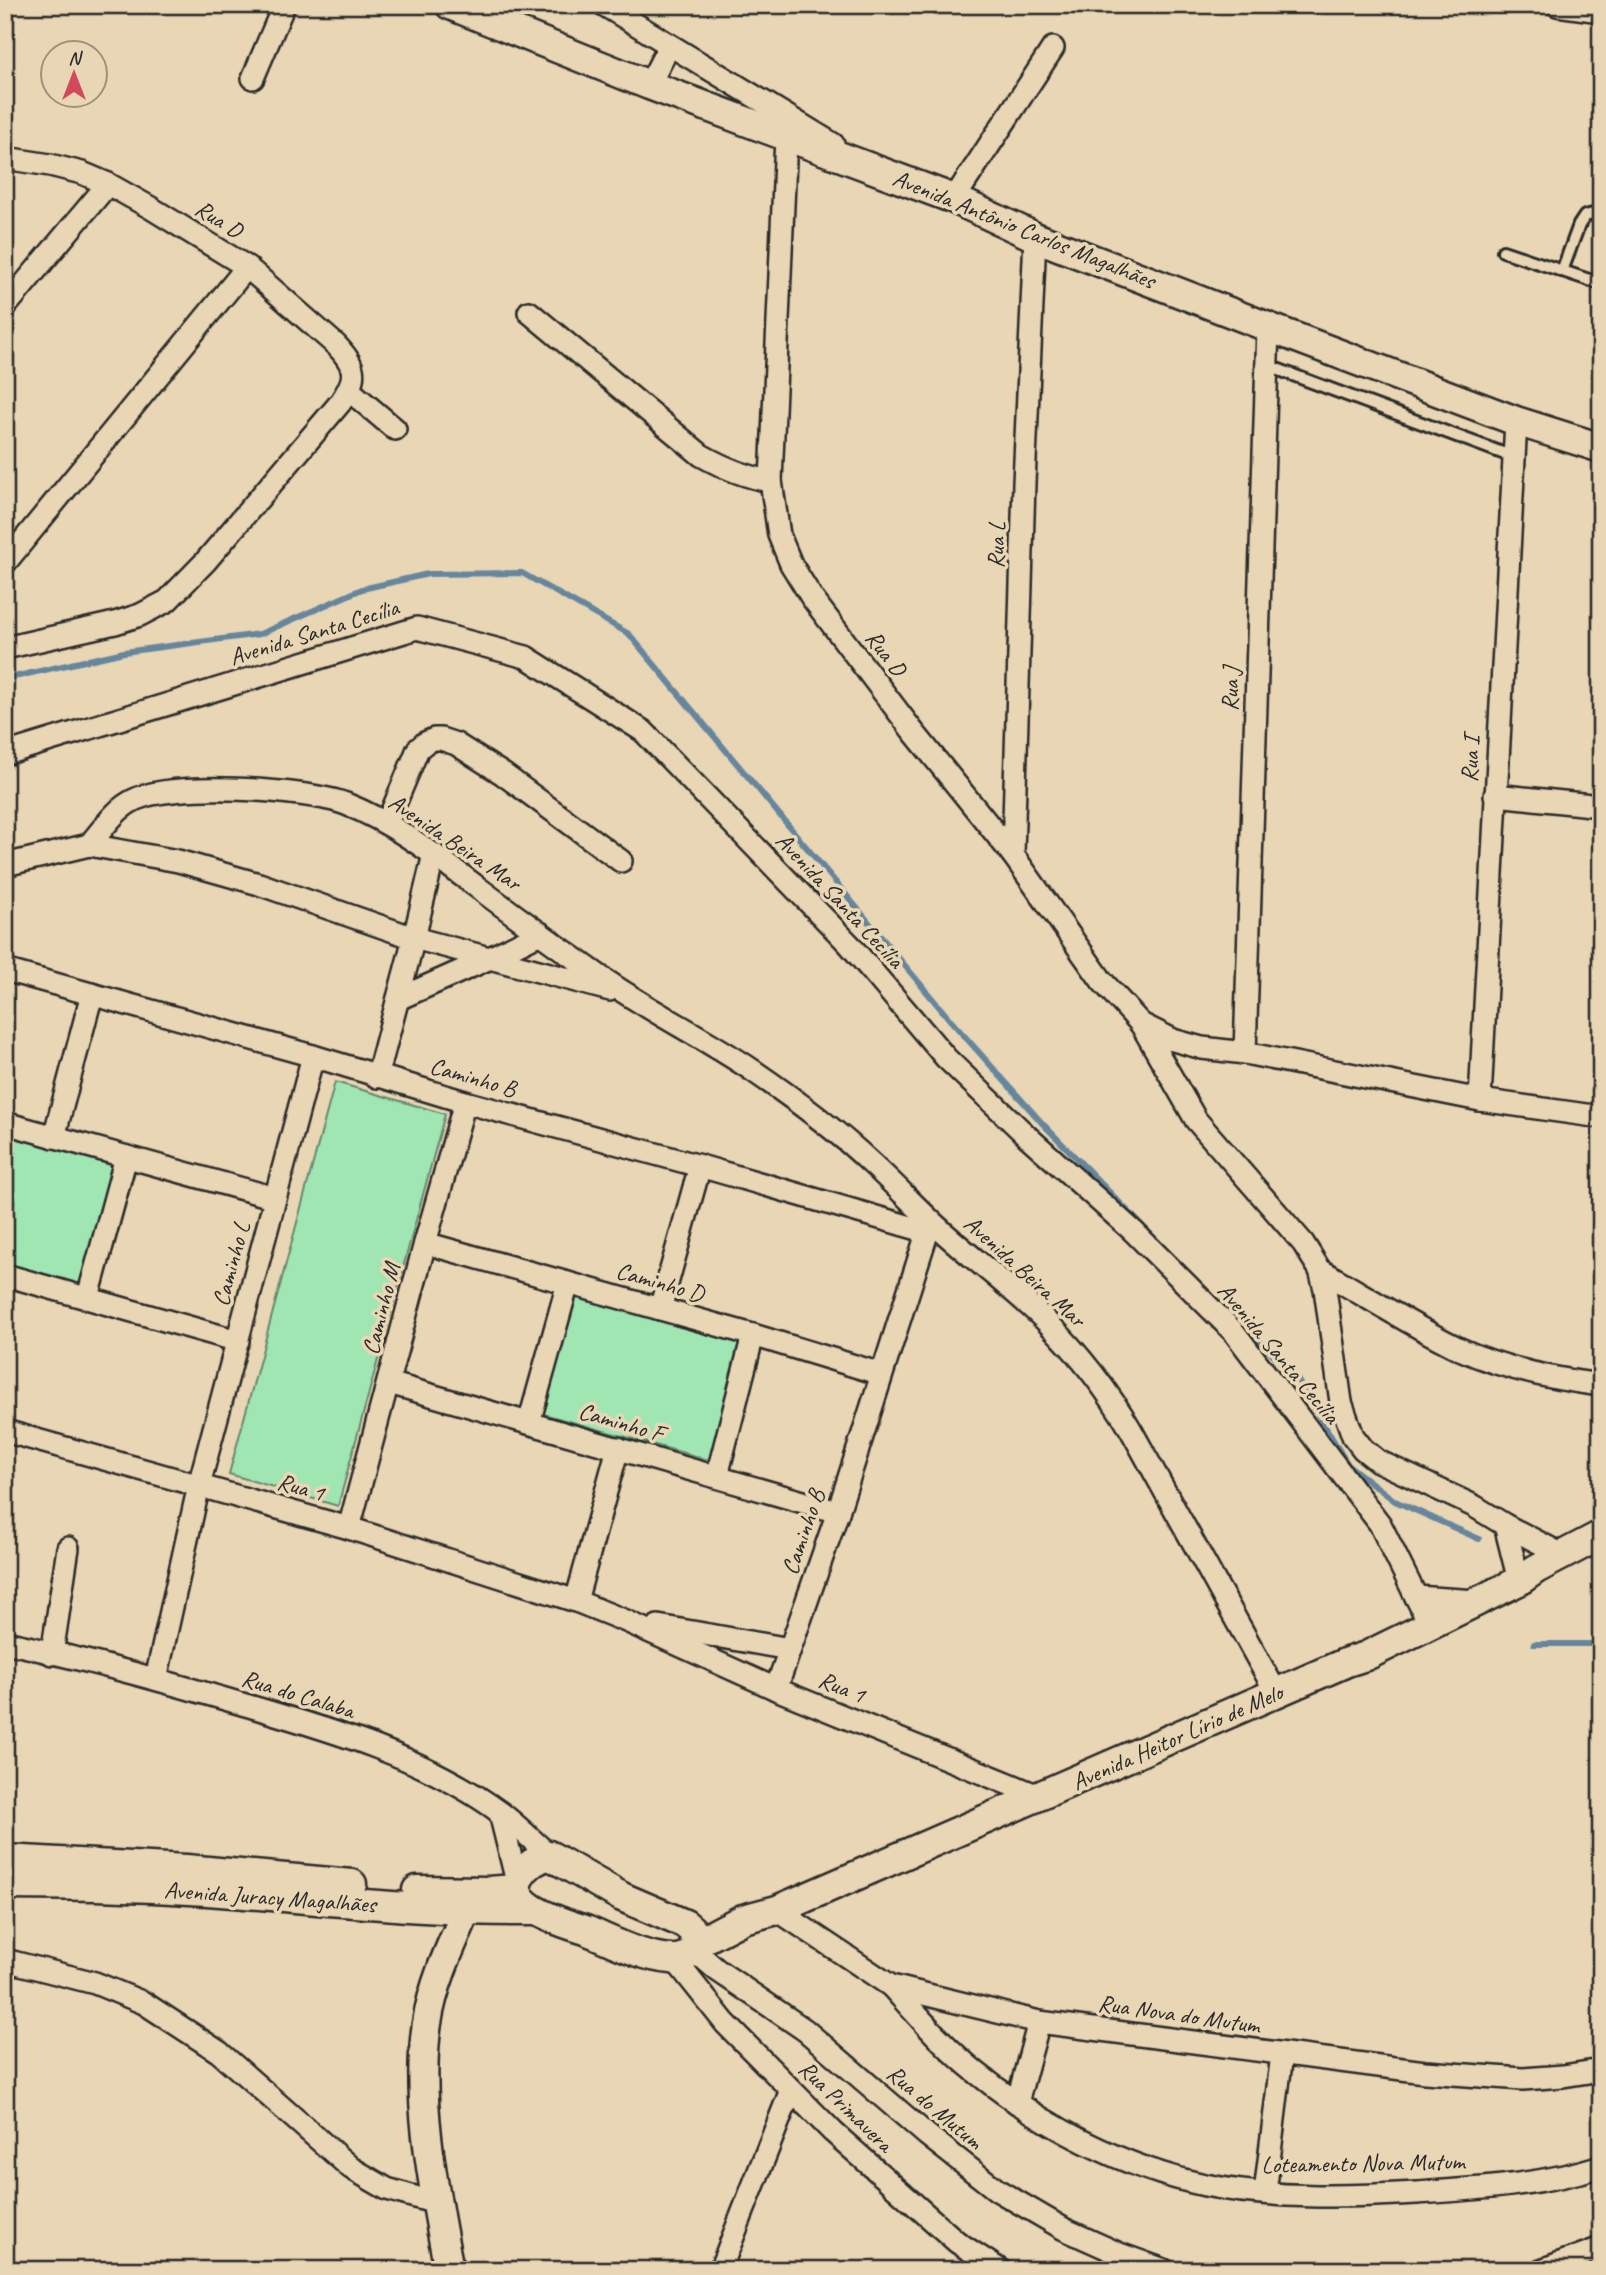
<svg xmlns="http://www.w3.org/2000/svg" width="1606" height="2275" font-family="Caveat,sans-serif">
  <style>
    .green { fill: #9fe6b3; stroke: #65886f; stroke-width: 2 }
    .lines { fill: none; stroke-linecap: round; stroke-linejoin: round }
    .stream { stroke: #66869e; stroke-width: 6 }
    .lane-casing { stroke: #2b2b2b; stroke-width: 16 }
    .street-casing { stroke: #2b2b2b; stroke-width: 26 }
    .secondary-casing { stroke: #2b2b2b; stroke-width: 33 }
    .lane { stroke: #e9d6b4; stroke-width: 10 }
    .street { stroke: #e9d6b4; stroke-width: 21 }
    .secondary { stroke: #e9d6b4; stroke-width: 28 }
    .labels { text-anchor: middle; stroke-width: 7; stroke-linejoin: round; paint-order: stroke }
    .street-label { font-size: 24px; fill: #2b2b2b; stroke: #e9d6b4 }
  </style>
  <rect width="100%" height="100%" fill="#e9d6b4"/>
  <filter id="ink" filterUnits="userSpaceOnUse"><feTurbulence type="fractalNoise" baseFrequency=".0143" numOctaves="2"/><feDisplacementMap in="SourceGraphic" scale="14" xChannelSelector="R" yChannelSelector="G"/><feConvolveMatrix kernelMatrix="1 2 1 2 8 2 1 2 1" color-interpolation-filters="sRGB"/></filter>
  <g filter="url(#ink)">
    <!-- green -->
    <g class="green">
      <polygon points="335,1082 445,1114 338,1506 229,1474"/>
      <polygon points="5,1135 135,1171 102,1290 5,1263"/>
      <polygon points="577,1295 742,1341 709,1460 543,1414"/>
    </g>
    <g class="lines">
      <!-- stream -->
      <g class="stream">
        <polyline points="5,679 124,652 260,634 362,589 428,574 522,573 629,634 951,1021 1043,1124 1170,1254"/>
        <polyline points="1222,1306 1294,1374 1348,1465 1395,1501 1479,1539"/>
        <polyline points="1534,1644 1601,1644"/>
      </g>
      <!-- lane casing -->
      <g class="lane-casing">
        <g id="lane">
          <polyline points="1503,251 1601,284"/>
          <polyline points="1562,271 1579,225 1585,216 1593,214 1601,215"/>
          <polyline points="1266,365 1513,457"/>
        </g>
      </g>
      <!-- street casing -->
      <g class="street-casing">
        <g id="street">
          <polyline points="604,5 833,144"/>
          <polyline points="1557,5 1601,11"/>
          <polyline points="253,78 284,5"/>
          <polyline points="649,85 669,46"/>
          <polyline points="786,137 771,481 779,535 791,564 812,598 912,730 1013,855 1102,981 1141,1024 1173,1040 1202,1048 1245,1053 1480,1100 1601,1117"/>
          <path d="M 5,158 L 50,165 L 82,173 L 108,184 L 151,208 L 247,267 L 336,345 C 358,368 357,378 340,403 L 205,562 L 167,601 L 140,615 L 115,623 L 5,648"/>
          <polyline points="954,199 1053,48"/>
          <polyline points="5,307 108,184"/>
          <path d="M 529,312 L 701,455 C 724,468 745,477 771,481"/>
          <polyline points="349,390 395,429"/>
          <polyline points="5,563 247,267"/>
          <polyline points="5,754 417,628 526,657 643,731 849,944 946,1058 1027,1136 1133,1231 1234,1332 1380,1524 1430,1625"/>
          <polyline points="1495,795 1601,806"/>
          <polyline points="387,823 418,749 425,743 434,739 441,739 456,744 503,774 621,861"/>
          <path d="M 89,845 C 103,829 115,809 134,800 C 171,781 307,789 346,804 C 394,823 436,856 477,887 C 517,917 557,946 598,975 C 647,1010 702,1036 752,1070 C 793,1098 834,1128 870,1162 C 891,1181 910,1201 931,1221 C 968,1256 1011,1286 1048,1323 C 1080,1355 1108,1391 1131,1430 L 1277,1694"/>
          <polyline points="1013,855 1024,483 1035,237"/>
          <polyline points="5,865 89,845 178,861 259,884 414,938 610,990"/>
          <polyline points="5,970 313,1056 465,1102 700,1166 928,1232"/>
          <polyline points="398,999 488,959 540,933"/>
          <polyline points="1141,1024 1196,1120 1303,1243 1320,1270 1325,1289 1341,1402 1353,1436 1363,1449 1378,1461 1474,1506 1505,1525 1519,1581"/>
          <polyline points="1245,1053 1268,327"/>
          <polyline points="377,1077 414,938 434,854"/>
          <polyline points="1480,1100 1516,421"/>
          <polyline points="5,1123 275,1198"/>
          <polyline points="54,1137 92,994"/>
          <polyline points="425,1243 753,1335 881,1374"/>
          <path d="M 1320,1270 C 1366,1296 1412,1326 1460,1349 C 1504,1369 1553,1379 1601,1385"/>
          <polyline points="5,1275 238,1341"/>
          <polyline points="88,1297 126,1157"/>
          <polyline points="660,1309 700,1166"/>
          <polyline points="389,1383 838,1512"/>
          <polyline points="529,1423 568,1283"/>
          <polyline points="5,1431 349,1528 576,1601 626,1621 776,1689 1041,1797"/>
          <polyline points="717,1476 753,1335"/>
          <polyline points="1505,1525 1561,1554"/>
          <polyline points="349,1528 425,1243 465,1102"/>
          <polyline points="1416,1597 1477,1601"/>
          <polyline points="576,1601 618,1448"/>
          <polyline points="658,1626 790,1649"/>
          <path d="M 5,1642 C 85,1659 164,1681 242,1704 C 331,1730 425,1757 501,1813 C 518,1826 533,1841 549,1855"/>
          <polyline points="52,1654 68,1548"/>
          <polyline points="156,1679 199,1485 313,1056"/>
          <polyline points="776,1689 838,1512 931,1221"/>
          <polyline points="500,1813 517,1882"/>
          <polyline points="777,1910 891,1986 1039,2022 1425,2072 1523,2079 1563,2076 1601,2070"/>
          <polyline points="694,1950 717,1970 805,2030 927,2135 997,2190 1064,2229 1122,2255 1164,2270"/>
          <polyline points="5,1960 95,1983 144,2003 219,2052 351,2168 387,2189 436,2203"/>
          <polyline points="675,1960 725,2023 833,2132 957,2242 1000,2270"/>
          <path d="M 891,1986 C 918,2016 945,2048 977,2073 C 1041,2125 1124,2168 1205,2185 C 1273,2199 1347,2197 1417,2193 C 1478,2189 1542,2185 1601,2166"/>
          <polyline points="1017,2103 1039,2022"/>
          <polyline points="1265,2193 1282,2054"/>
          <polyline points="720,2270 791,2090"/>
          <polyline points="1541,2270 1601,2248"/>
        </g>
      </g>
      <!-- secondary casing -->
      <g class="secondary-casing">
        <g id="secondary">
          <polyline points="450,5 649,85 954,199 1035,237 1268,327 1516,421 1601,448"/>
          <path d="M 549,1855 L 622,1897 L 685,1924 L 692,1930 L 697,1943 L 691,1954 C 684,1957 679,1960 671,1959 C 642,1957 614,1942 588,1931 C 569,1924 504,1908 519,1878 C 526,1865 536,1860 549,1855 Z"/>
          <polyline points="5,1859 186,1869 352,1884"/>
          <path d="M 5,1885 C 81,1885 157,1887 233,1893 C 334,1901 434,1912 535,1911"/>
          <polyline points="417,1890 487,1891 516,1889"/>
          <polyline points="697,1943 743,1919 777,1910 1347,1662 1366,1656 1519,1581 1536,1569 1601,1535"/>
          <path d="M 449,2270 C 435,2194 415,2100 427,2023 C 433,1984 450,1948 466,1912"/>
        </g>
      </g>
      <!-- lane -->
      <use href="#lane" class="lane"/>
      <!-- street -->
      <use href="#street" class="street"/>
      <!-- secondary -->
      <use href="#secondary" class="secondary"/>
    </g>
  </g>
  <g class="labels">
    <!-- street labels -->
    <g class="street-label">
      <text transform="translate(219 219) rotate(32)" y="8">Rua D</text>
      <text transform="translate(1024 229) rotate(22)" y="8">Avenida Antônio Carlos Magalhães</text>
      <text transform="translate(996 545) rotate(-88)" y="8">Rua L</text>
      <text transform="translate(314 632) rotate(-17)" y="8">Avenida Santa Cecília</text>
      <text transform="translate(886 653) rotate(53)" y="8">Rua D</text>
      <text transform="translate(1230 689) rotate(-88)" y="8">Rua J</text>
      <text transform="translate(1470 759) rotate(-87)" y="8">Rua I</text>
      <text transform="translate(455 842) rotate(34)" y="8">Avenida Beira Mar</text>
      <text transform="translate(840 900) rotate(47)" y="8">Avenida Santa Cecília</text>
      <text transform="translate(473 1077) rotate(16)" y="8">Caminho B</text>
      <text transform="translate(231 1264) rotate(-75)" y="8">Caminho L</text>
      <text transform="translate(1025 1271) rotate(42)" y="8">Avenida Beira Mar</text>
      <text transform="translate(660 1282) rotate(16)" y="8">Caminho D</text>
      <text transform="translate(381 1309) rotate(-76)" y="8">Caminho M</text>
      <text transform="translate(1279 1353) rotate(50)" y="8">Avenida Santa Cecília</text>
      <text transform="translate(621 1422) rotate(16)" y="8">Caminho F</text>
      <text transform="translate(301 1487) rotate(16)" y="8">Rua 1</text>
      <text transform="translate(803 1532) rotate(-71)" y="8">Caminho B</text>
      <text transform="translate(842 1687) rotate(22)" y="8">Rua 1</text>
      <text transform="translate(298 1694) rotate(17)" y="8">Rua do Calaba</text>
      <text transform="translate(1177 1737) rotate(-24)" y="8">Avenida Heitor Lírio de Melo</text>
      <text transform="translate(270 1897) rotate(4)" y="8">Avenida Juracy Magalhães</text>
      <text transform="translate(1179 2014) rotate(8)" y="8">Rua Nova do Mutum</text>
      <text transform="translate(846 2106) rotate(44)" y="8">Rua Primavera</text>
      <text transform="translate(935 2107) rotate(40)" y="8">Rua do Mutum</text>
      <text transform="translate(1363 2163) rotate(-1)" y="8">Loteamento Nova Mutum</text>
    </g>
  </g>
  <!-- margin -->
  <rect width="1606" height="2275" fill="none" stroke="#e9d6b4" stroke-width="28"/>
  <rect x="14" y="14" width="1578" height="2247" fill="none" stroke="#2b2b2b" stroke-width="2.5" filter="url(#ink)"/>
  <!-- north arrow -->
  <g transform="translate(74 74)"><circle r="33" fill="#e9d6b4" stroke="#9d927d" stroke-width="2"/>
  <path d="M0-5L12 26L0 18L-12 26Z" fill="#d1495b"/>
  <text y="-10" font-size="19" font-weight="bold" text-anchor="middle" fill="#2b2b2b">N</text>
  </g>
</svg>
